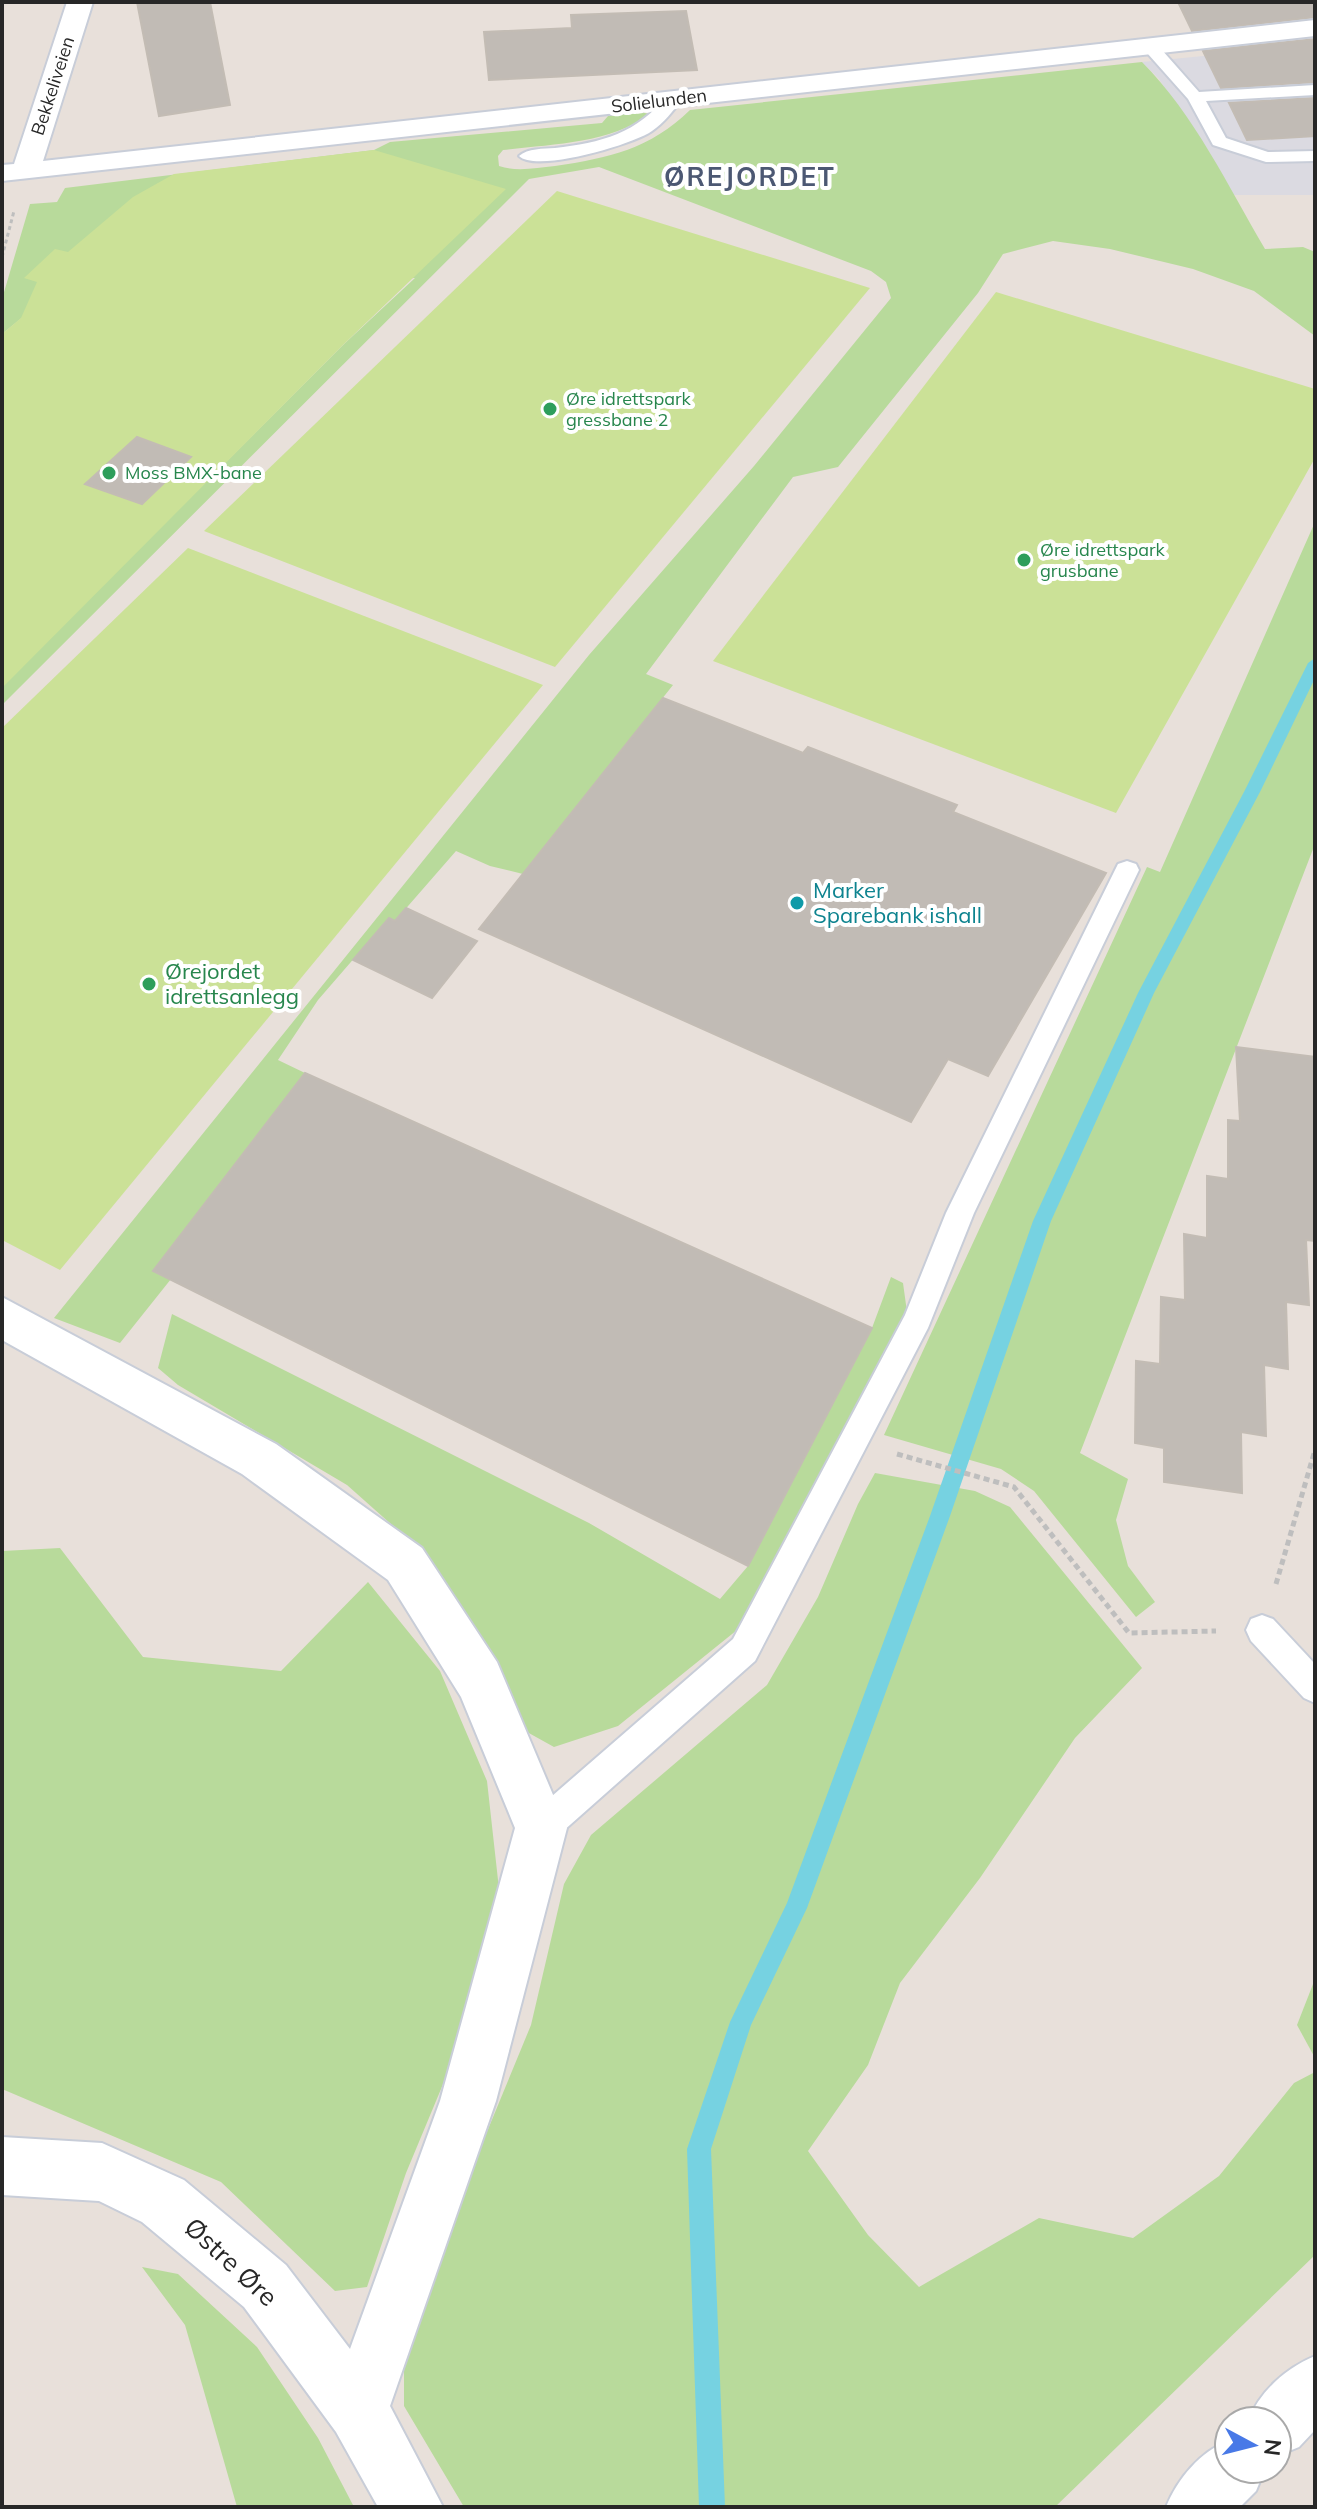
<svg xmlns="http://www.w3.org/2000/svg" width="1317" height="2509" font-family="Mulish,sans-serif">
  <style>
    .industrial { fill: #dbdae1 }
    .green { fill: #b8da9b }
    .pitch { fill: #cbe197 }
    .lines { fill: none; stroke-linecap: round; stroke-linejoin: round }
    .stream { fill: #76d2e1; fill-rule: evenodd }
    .building { fill: #c1bbb5; stroke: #c3bcb4; stroke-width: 2 }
    .service-casing { stroke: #c8cdd8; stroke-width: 4 }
    .minor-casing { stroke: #c8cdd8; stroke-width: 4 }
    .tertiary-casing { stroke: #c8cdd8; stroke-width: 4 }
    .path-far1 { stroke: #bebebe; stroke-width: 3; stroke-dasharray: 4 3; stroke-linecap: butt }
    .path { stroke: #bebebe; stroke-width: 5; stroke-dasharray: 6 4; stroke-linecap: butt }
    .service { fill: #fff; fill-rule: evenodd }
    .minor { fill: #fff; fill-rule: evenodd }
    .tertiary { fill: #fff; fill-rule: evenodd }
    .leisure-dot { fill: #2e9e5b; stroke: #fff; stroke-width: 3 }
    .culture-dot { fill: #0f9aa8; stroke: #fff; stroke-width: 3 }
    .labels { text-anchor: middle; stroke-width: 8; stroke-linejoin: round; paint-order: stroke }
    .far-street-label { font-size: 18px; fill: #272727; stroke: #fff }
    .far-leisure-label { font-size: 18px; fill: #27864d; stroke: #fff; text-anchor: start }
    .culture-label { font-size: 22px; fill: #0d838f; stroke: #fff; text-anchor: start }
    .leisure-label { font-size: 22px; fill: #27864d; stroke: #fff; text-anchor: start }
    .far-district-label { font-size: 26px; font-weight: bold; letter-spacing: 2px; fill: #4c5873; stroke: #fff }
    .near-street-label { font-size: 26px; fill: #272727; stroke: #fff }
  </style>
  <rect width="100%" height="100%" fill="#e8e0da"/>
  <!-- industrial -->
  <polygon class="industrial" points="1315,45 1315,195 1233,195 1159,79 1142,62"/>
  <!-- green -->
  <g class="green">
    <path d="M 1142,62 C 1194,114 1228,186 1265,249 L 1303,247 L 1315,252 L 1315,336 L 1254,291 L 1193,269 L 1110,249 L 1053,241 L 1003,254 L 978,293 L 838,467 L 793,477 L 646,674 L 673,685 L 523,874 L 490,866 L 456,851 L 395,921 L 389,918 L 318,1000 L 278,1060 L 305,1073 L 154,1270 L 171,1279 L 120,1343 L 54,1318 L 589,655 L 754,466 L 891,298 L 886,282 L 871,271 L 599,167 L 529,179 L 2,705 L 2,671 L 77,611 L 343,345 L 415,278 L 51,294 L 2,334 L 2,299 L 30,204 L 57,202 L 65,188 L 374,150 L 390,142 L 602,123 L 608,116 L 639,112 L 650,114 C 609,144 552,144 503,150 L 498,156 L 499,166 C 517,172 535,168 555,166 C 609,158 650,149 690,110 Z"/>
    <polygon points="1315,522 1315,844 1080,1453 1128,1479 1116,1520 1128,1566 1155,1602 1136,1617 1034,1491 1001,1469 884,1435 1147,867 1160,872"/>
    <polygon points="891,1277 903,1283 907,1312 737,1630 618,1726 554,1747 527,1732 492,1652 410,1541 347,1485 178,1385 158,1368 172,1314 589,1523 720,1599 748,1566 872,1328"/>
    <polygon points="875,1473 975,1491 1010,1507 1142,1668 1075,1738 980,1878 900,1983 868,2065 808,2151 868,2235 919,2287 1039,2218 1133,2238 1219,2176 1294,2083 1315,2072 1315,2255 1055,2507 464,2507 404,2406 404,2365 432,2265 531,2025 564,1884 591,1835 767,1685 818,1597 858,1504"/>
    <polygon points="60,1548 143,1657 281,1671 368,1582 440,1671 487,1781 500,1898 466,2029 406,2173 367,2287 335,2291 221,2182 2,2089 2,1551"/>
    <polygon points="1315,1979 1315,2058 1297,2025"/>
    <polygon points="142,2267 178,2274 257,2347 318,2438 354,2507 237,2507 185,2325"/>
  </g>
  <!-- pitch -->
  <g class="pitch">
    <polygon points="374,150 506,189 343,345 2,688 2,334 21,318 37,282 24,278 55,249 68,252 133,197 174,174"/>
    <polygon points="557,191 870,288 555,667 204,531"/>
    <polygon points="996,292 1315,389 1315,458 1116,813 713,661"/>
    <polygon points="188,548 543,685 60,1270 2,1240 2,728"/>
  </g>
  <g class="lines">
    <!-- stream -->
    <polygon class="stream" points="1315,658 1315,678 1261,790 1154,993 1051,1221 950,1516 807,1908 751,2025 711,2149 725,2507 699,2507 687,2149 730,2022 787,1903 930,1516 1033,1221 1138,993 1245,790 1308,663"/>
  </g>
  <!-- building -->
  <g class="building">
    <polygon points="137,2 210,2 230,105 159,116"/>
    <polygon points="1178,2 1315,2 1315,17 1192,31"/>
    <polygon points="686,11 697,70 489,80 484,32 572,28 571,15"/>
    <polygon points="1315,39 1315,82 1221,88 1203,51"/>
    <polygon points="1315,98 1315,136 1247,140 1229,103"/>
    <polygon points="137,437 191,457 142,504 85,484"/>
    <polygon points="663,698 803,753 808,747 957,805 953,812 1106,873 988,1076 948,1059 911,1122 479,929"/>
    <polygon points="406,908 477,941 432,998 353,960 389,918 395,921"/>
    <polygon points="1236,1047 1315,1057 1315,1241 1306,1240 1309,1305 1286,1302 1288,1369 1264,1365 1266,1436 1241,1432 1242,1493 1164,1482 1164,1448 1135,1443 1136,1361 1160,1364 1161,1297 1185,1300 1184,1234 1207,1238 1207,1176 1228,1179 1228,1120 1240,1121"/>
    <polygon points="305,1073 872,1328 748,1566 153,1271"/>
  </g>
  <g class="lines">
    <!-- service casing -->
    <g class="service-casing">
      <g id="service">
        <polygon points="1148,40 1154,41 1199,92 1315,85 1315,95 1206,101 1226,138 1268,152 1315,151 1315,161 1266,162 1213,145 1188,99 1140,45"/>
        <path d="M 673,94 L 682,99 C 673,111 664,123 652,131 C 632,145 536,173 519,156 C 528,148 543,149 555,148 C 600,143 639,133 667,95 Z"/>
        <polygon points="1127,861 1136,864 1139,870 974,1213 928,1328 755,1661 553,1840 541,1845 529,1840 524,1828 529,1816 733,1639 905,1315 946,1213 1115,870 1118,864"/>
        <polygon points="1262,1615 1273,1619 1315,1664 1315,1703 1304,1698 1251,1641 1246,1630 1251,1619"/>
      </g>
    </g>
    <!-- minor casing -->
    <g class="minor-casing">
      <g id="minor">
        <polygon points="67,2 93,2 43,161 1315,20 1315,36 2,181 2,165 14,164"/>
        <polygon points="2,1297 276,1444 422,1548 497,1662 567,1828 496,2101 390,2406 443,2507 378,2507 336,2432 244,2307 142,2222 99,2201 2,2195 2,2137 102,2143 184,2180 286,2265 350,2349 440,2101 515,1828 461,1697 388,1580 242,1474 2,1340"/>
      </g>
    </g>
    <!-- tertiary casing -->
    <g class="tertiary-casing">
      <g id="tertiary">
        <path d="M 1315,2356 L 1315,2430 L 1299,2447 L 1277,2456 L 1277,2421 L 1248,2421 C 1260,2391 1286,2368 1315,2356 Z"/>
        <path d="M 1229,2440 L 1229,2469 L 1265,2469 L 1256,2491 L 1240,2507 L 1166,2507 C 1178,2478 1200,2452 1229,2440 Z"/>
      </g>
    </g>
    <!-- path-far1 -->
    <polyline class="path-far1" points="2,257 14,211"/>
    <!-- path -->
    <g class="path">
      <polyline points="897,1454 1014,1487 1129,1633 1216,1631"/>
      <polyline points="1276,1584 1315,1450"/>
    </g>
    <!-- service -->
    <use href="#service" class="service"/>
    <!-- minor -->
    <use href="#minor" class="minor"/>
    <!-- tertiary -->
    <use href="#tertiary" class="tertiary"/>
  </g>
  <!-- markers -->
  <g class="leisure-dot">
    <circle cx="550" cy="409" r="8"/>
    <circle cx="109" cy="473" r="8"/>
    <circle cx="1024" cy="560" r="8"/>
    <circle cx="149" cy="984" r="8"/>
  </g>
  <circle class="culture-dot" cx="797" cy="903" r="8"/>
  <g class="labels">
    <!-- far-street labels -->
    <g class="far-street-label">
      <text transform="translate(53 86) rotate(-72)" y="6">Bekkeliveien</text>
      <text transform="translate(659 101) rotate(-7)" y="6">Solielunden</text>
    </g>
    <!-- far-leisure labels -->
    <g class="far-leisure-label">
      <text x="566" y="405">Øre idrettspark<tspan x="566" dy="21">gressbane 2</tspan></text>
      <text x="125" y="479">Moss BMX-bane</text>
      <text x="1040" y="556">Øre idrettspark<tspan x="1040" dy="21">grusbane</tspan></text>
    </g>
    <!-- culture labels -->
    <g class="culture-label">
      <text x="813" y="898">Marker<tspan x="813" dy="25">Sparebank ishall</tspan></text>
    </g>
    <!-- leisure labels -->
    <g class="leisure-label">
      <text x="165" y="979">Ørejordet<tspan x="165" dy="25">idrettsanlegg</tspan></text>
    </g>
    <!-- far-district labels -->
    <g class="far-district-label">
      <text x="750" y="186">ØREJORDET</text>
    </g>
    <!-- near-street labels -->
    <g class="near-street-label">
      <text transform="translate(231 2262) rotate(43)" y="9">Østre Øre</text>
    </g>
  </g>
  <!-- border -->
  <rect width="1317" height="2509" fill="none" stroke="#272727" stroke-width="8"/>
  <!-- north arrow -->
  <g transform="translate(1253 2445) rotate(97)"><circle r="38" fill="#ffffff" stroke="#a9a9a9" stroke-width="2"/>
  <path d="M0-6L14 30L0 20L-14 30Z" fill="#4879e7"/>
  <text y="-12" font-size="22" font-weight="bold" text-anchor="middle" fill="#272727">N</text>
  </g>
</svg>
